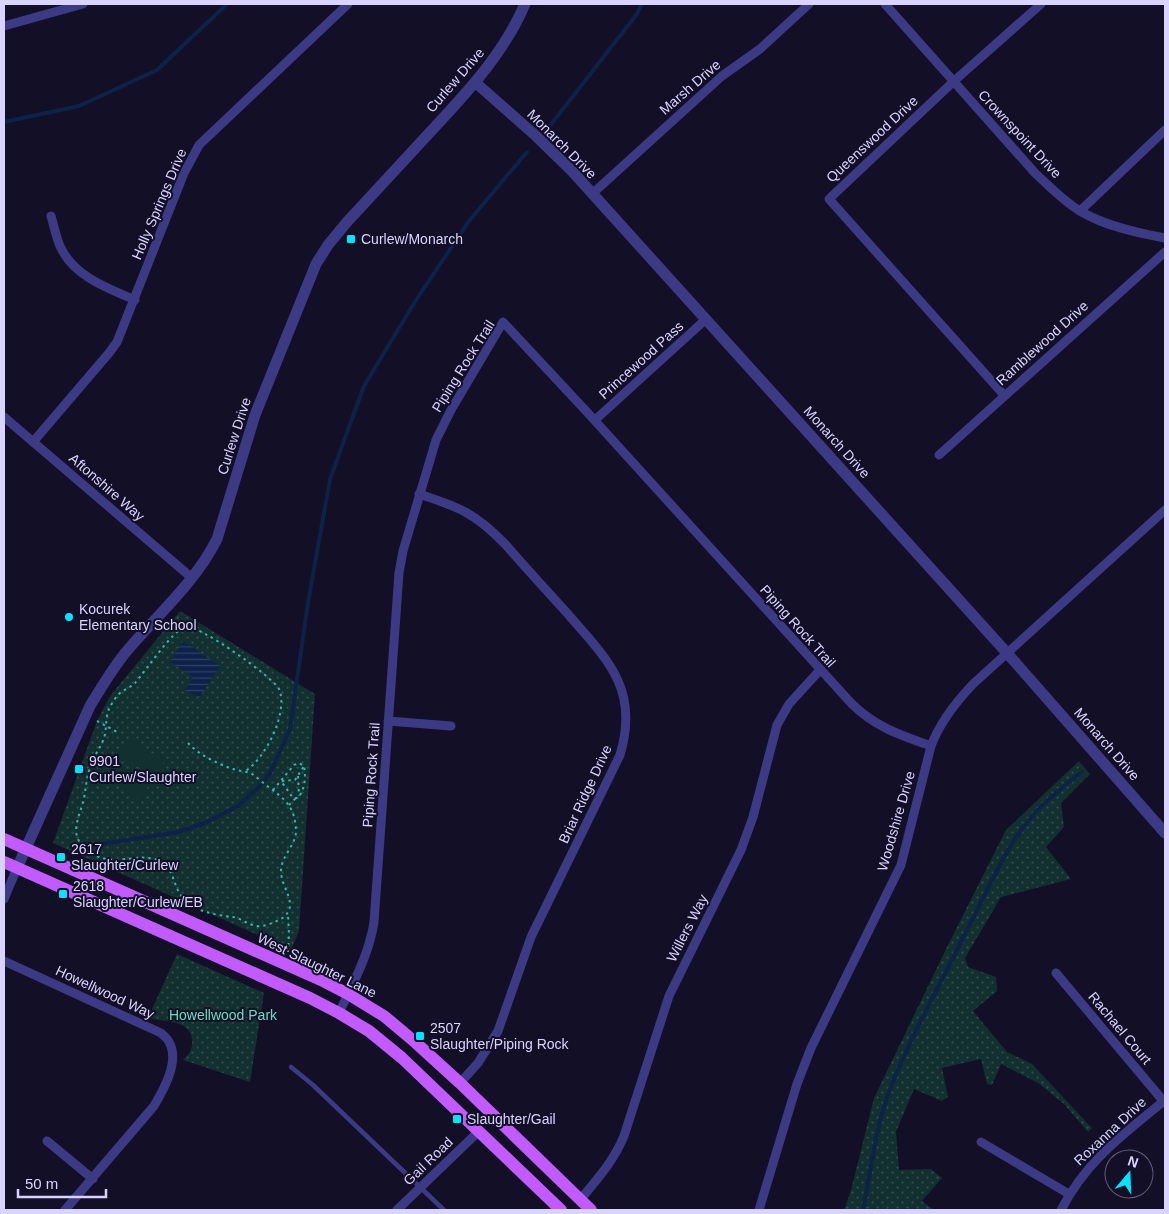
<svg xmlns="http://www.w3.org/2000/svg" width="1169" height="1214" font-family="Arial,sans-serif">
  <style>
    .grass { fill: url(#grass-dots) }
    .garden { fill: #12302f }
    .water { fill: url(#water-rules) }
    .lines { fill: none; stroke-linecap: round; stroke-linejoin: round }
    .stream { stroke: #0c2248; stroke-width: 4 }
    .path { stroke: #2fb8b0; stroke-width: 2; stroke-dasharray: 2.5 4; stroke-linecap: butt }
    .service { stroke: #3d3a85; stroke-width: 4.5 }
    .minor { stroke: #3d3a85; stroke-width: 9 }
    .tertiary { stroke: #3d3a85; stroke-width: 11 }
    .primary { stroke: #c25bff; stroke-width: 12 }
    .poi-dot { fill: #00e5ff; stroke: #130f26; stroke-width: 2 }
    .labels { text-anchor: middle; stroke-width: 4; stroke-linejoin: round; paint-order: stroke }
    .street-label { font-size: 14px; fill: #d9d4ff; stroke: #130f26 }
    .poi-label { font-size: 14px; fill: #d9d4ff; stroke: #130f26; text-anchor: start }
    .park-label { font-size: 14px; fill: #5fe0c0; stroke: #130f26 }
  </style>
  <defs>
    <pattern id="grass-dots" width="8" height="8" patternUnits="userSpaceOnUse" patternTransform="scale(1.25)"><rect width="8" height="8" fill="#12302f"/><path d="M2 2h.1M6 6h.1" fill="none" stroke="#344d4e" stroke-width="1.8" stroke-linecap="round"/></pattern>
    <pattern id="water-rules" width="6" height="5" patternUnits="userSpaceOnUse" patternTransform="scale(1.25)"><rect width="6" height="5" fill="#0c2248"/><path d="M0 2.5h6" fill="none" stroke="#2f4163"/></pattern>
  </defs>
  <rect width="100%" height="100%" fill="#130f26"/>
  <!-- grass -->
  <g class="grass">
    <polygon points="180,611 315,694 301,901 299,931 291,950 53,843 97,721 110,696"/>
    <polygon points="1079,761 1090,774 1061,803 1064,827 1046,847 1071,879 1001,897 965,958 968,967 996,977 997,991 973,1011 1007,1052 1032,1064 1092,1128 1088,1132 1064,1104 1038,1083 1001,1064 992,1085 987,1084 981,1059 942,1068 948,1097 942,1101 914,1089 896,1132 899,1170 931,1169 942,1178 922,1201 934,1210 844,1210 851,1190 874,1098 949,943 1006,830"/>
    <path d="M 177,954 L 264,993 L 250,1082 L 183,1060 C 190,1054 193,1048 192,1039 C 190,1019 162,1022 148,1018 Z"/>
  </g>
  <!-- garden -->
  <g class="garden">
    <polygon points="129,739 164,761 154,777 119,755"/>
    <polygon points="114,761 150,783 140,800 104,778"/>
  </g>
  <!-- water -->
  <polygon class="water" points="183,641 220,666 199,698 185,690 193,677 170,662"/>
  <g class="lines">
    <!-- stream -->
    <g class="stream">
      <polyline points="4,122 79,106 157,70 227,4"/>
      <polyline points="549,127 637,14 642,4"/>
      <polyline points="101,844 179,832 205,823 238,806 260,786 270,773 290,729 308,603 330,479 364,386 416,300 469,221 527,152"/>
      <path d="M 863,1210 C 871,1171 875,1130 889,1092 C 910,1037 940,985 966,932 C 987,893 1004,848 1034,814 C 1048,799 1065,785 1082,772"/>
    </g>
    <!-- path -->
    <g class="path">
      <polyline points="97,721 119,733"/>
      <path d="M 188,743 C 199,755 218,764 233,769 C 239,771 246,771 252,774 C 258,778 264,784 270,788 C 287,801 295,808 296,831 C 296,845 282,855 281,870 C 280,888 303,907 279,920 C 272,923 265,927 257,926 C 248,925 241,918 233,917 C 216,915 196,912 184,899 C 172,887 175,866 157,860 C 135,852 115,868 91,853 C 82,848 78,842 76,832 C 76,821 81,810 84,799 C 86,786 87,774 92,762 C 95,754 101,747 104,738 C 107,729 105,718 109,709 C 112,703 117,694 123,691 C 127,688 131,687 135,683 C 145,672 173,629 186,627 C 198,624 273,677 279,689 C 289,712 265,760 244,772"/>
      <polyline points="298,776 299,796"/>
      <path d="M 273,790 L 294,765 L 299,763 L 304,766 C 306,777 305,789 298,798 L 293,798 L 281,781 L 295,780 L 304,766"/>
      <polyline points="289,805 296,798"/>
      <polyline points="288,952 289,934 288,913"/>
    </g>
    <!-- service -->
    <polyline class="service" points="291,1067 313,1085 444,1210"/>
    <!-- minor -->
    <g class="minor">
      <path d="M 885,4 L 1035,173 C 1049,186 1063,201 1080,211 C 1105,226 1137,233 1165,238"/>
      <polyline points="4,26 83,4"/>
      <polyline points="592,194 722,76 760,49 809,4"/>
      <polyline points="1080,211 1165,130"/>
      <path d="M 51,216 C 54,226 56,237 60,246 C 73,276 107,288 135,300"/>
      <polyline points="1004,395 829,199 953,82 1041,4"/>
      <polyline points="4,417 192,578"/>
      <polyline points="595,420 705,320"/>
      <polyline points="33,442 109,353 117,342 184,173 199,145 348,4"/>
      <polyline points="939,455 1165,252"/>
      <path d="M 419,494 C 459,507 475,513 505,544 C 525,567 546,590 567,613 C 607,659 640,689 620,755 L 531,937 L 498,1031 L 478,1063 L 460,1083"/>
      <polyline points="388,721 451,726"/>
      <polyline points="4,899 17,868"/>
      <path d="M 4,961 L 161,1033 C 164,1036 168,1039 169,1042 C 180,1061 164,1089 154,1106 L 65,1210"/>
      <polyline points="1056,973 1165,1103"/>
      <path d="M 339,1013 C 353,983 369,955 374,922 L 399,573 L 403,551 L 436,440 L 451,410 L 503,322 L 587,412 L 851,703 C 875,727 900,735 931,746"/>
      <polyline points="47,1141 93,1179"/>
      <polyline points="981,1142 1069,1194"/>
      <path d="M 580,1200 C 598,1178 613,1162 624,1136 L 669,996 L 741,850 L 753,817 L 777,725 L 789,704 L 820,670"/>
      <polyline points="397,1210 478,1132"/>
      <path d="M 759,1210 L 797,1084 L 811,1048 L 901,865 L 931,746 C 940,722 955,703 973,684 L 1165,510"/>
      <path d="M 1061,1210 C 1087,1160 1123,1135 1165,1100"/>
    </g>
    <!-- tertiary -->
    <g class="tertiary">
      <polyline points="476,83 536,136 572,171 1007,653 1165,833"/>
      <path d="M 17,868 L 90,706 C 101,688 112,669 126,652 C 157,615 195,583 217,539 L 255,415 L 316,264 L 328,245 L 347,222 C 376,191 404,160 433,129 C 469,90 504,53 525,4"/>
    </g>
    <!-- primary -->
    <g class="primary">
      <polyline points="4,839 321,980 348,994 384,1016 415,1042 460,1083 591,1210"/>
      <polyline points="4,862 310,998 339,1013 369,1031 402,1058 561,1210"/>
    </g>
  </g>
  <!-- markers -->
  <g class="poi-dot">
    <rect x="346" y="234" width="10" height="10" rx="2.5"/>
    <circle cx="69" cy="617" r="5"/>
    <rect x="74" y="764" width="10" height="10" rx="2.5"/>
    <rect x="56" y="852" width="10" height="10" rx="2.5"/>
    <rect x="58" y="889" width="10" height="10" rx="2.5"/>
    <rect x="415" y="1031" width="10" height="10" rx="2.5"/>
    <rect x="452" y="1114" width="10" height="10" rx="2.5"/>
  </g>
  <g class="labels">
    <!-- street labels -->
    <g class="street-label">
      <text transform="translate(455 80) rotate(-49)" y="5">Curlew Drive</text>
      <text transform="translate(690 87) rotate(-41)" y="5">Marsh Drive</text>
      <text transform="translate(1020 134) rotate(47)" y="5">Crownspoint Drive</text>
      <text transform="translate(872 139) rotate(-43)" y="5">Queenswood Drive</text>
      <text transform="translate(562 144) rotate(45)" y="5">Monarch Drive</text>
      <text transform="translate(159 204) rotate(-67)" y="5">Holly Springs Drive</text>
      <text transform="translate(1042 343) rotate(-42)" y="5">Ramblewood Drive</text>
      <text transform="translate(641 360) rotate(-42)" y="5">Princewood Pass</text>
      <text transform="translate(463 366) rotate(-58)" y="5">Piping Rock Trail</text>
      <text transform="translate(234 436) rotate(-72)" y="5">Curlew Drive</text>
      <text transform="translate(837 442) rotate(48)" y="5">Monarch Drive</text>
      <text transform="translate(107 487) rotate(41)" y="5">Aftonshire Way</text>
      <text transform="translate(798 626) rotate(48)" y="5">Piping Rock Trail</text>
      <text transform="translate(1107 744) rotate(49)" y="5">Monarch Drive</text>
      <text transform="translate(371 775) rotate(-86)" y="5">Piping Rock Trail</text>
      <text transform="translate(585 794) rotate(-65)" y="5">Briar Ridge Drive</text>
      <text transform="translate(896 821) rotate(-74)" y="5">Woodshire Drive</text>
      <text transform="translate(687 928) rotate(-63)" y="5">Willers Way</text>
      <text transform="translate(317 965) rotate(26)" y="5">West Slaughter Lane</text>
      <text transform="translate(105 992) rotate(25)" y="5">Howellwood Way</text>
      <text transform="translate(1120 1028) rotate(50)" y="5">Rachael Court</text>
      <text transform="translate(1110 1131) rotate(-43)" y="5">Roxanna Drive</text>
      <text transform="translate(428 1161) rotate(-44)" y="5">Gail Road</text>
    </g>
    <!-- poi labels -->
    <g class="poi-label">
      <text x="361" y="244">Curlew/Monarch</text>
      <text x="79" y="614">Kocurek<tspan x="79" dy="16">Elementary School</tspan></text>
      <text x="89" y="766">9901<tspan x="89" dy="16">Curlew/Slaughter</tspan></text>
      <text x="71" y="854">2617<tspan x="71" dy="16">Slaughter/Curlew</tspan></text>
      <text x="73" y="891">2618<tspan x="73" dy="16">Slaughter/Curlew/EB</tspan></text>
      <text x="430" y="1033">2507<tspan x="430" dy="16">Slaughter/Piping Rock</tspan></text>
      <text x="467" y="1124">Slaughter/Gail</text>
    </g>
    <!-- park labels -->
    <g class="park-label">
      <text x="223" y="1020">Howellwood Park</text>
    </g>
  </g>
  <!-- border -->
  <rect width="1169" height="1214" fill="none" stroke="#d9d4ff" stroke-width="10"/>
  <!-- north arrow -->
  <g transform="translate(1129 1174) rotate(19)"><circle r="24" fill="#130f26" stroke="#625e7d"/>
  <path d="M0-4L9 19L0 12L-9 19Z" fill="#00e5ff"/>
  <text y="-8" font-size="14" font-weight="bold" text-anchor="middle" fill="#d9d4ff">N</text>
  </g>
  <!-- scale -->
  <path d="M18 1189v8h88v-8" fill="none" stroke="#d9d4ff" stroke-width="2.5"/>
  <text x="25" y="1189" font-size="15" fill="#d9d4ff" stroke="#130f26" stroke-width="4" paint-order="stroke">50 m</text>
</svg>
